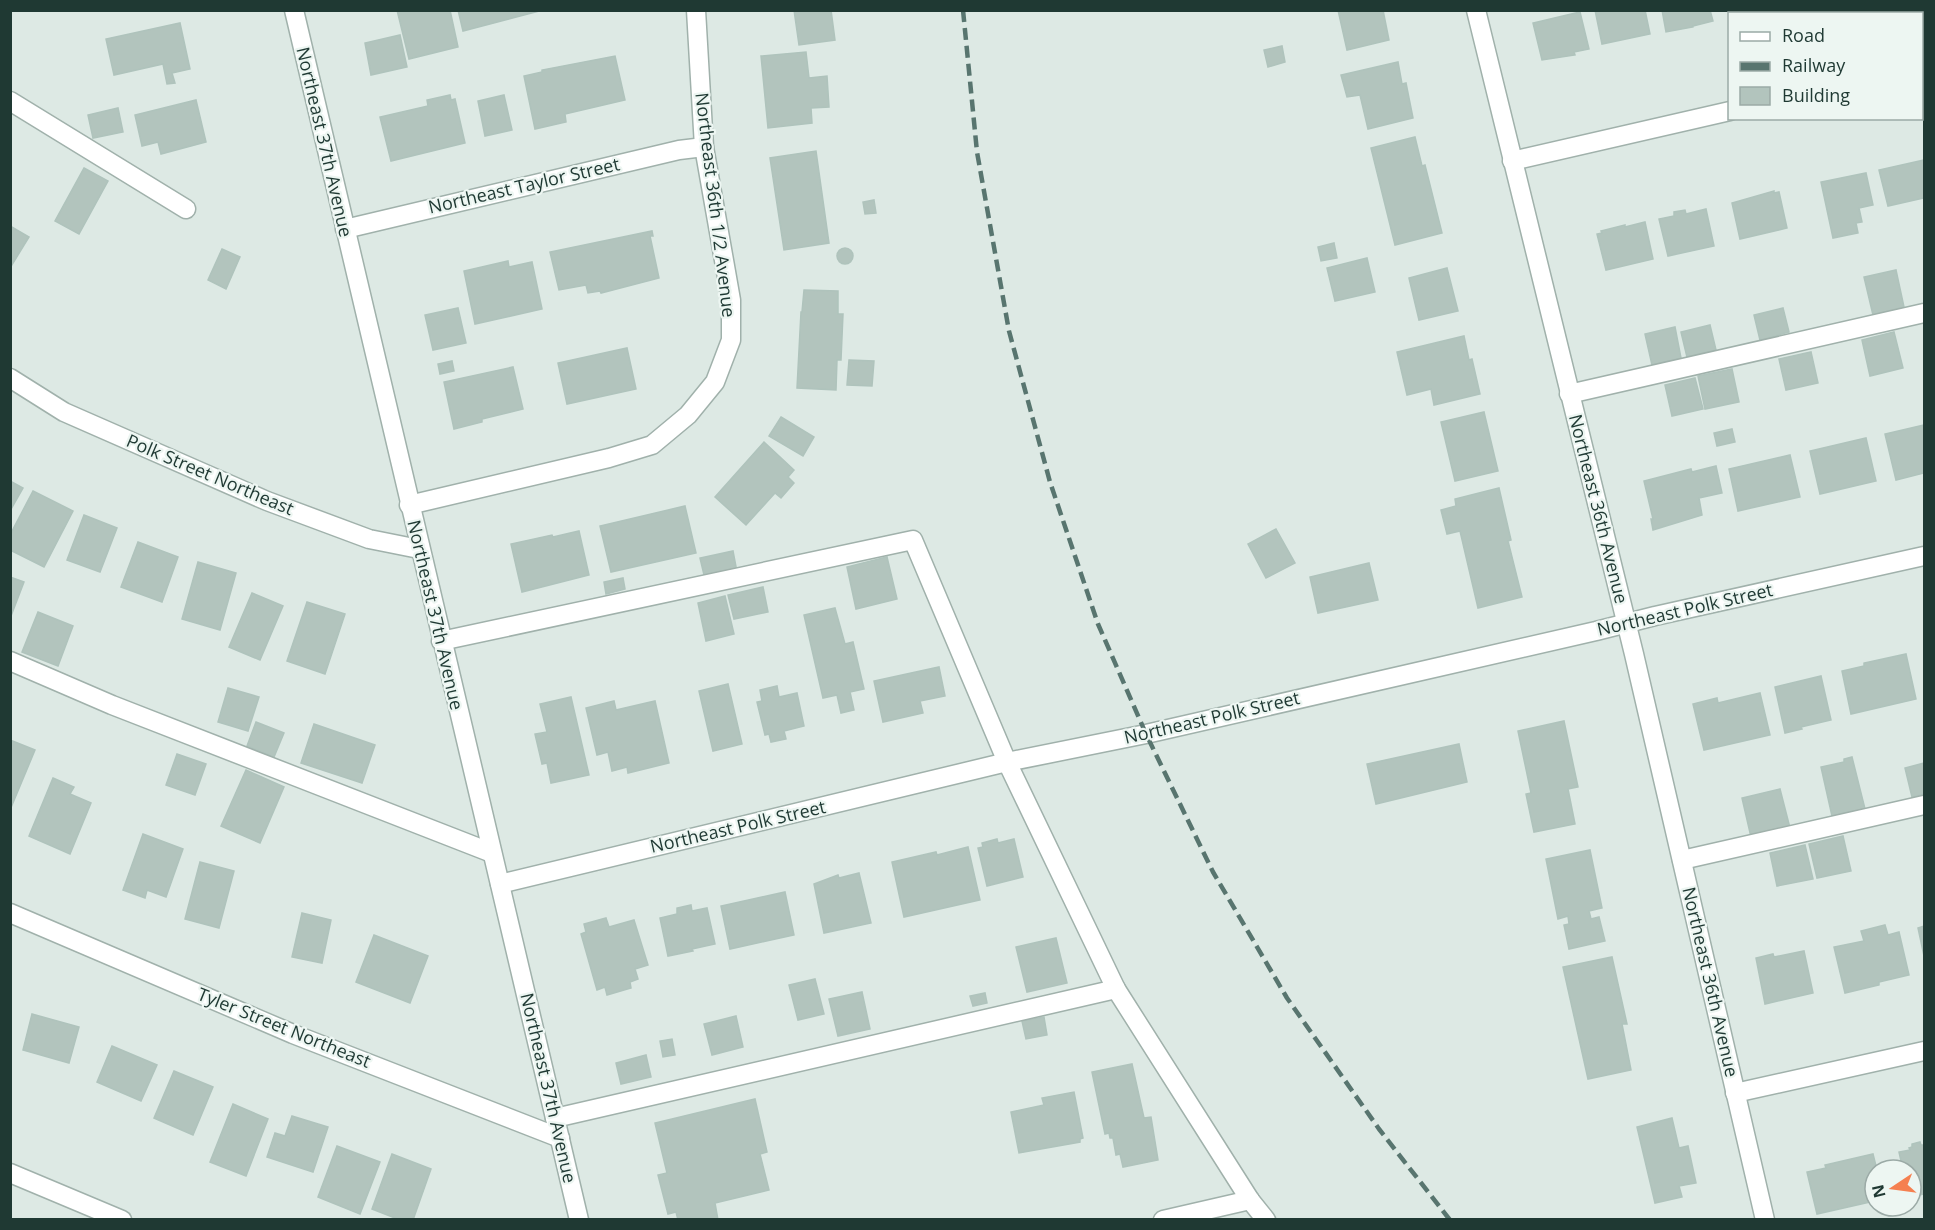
<svg xmlns="http://www.w3.org/2000/svg" width="1935" height="1230" font-family="'Open Sans',sans-serif">
  <style>
    .building { fill: #b2c4bd; stroke: #afc3bc; stroke-width: 1.5 }
    .lines { fill: none; stroke-linecap: round; stroke-linejoin: round }
    .minor-casing { stroke: #a0b1ab; stroke-width: 21 }
    .minor { stroke: #fff; stroke-width: 18 }
    .rail { stroke: #58756f; stroke-width: 4.5; stroke-dasharray: 12 6; stroke-linecap: butt }
    .labels { text-anchor: middle; stroke-width: 4.5; stroke-linejoin: round; paint-order: stroke }
    .street-label { font-size: 18px; fill: #1f3933; stroke: #edf6f2 }
  </style>
  <rect width="100%" height="100%" fill="#dde9e4"/>
  <!-- building -->
  <g class="building">
    <polygon points="397,10 450,10 458,47 409,59"/>
    <polygon points="458,10 543,10 463,31"/>
    <polygon points="794,10 831,10 835,40 799,45"/>
    <polygon points="1338,10 1383,10 1389,40 1347,50"/>
    <polygon points="1595,10 1645,10 1650,34 1602,44"/>
    <polygon points="1662,10 1710,10 1713,21 1693,26 1693,27 1666,32"/>
    <polygon points="1736,10 1769,10 1744,14 1737,14"/>
    <polygon points="1580,12 1589,49 1574,52 1575,55 1542,60 1533,23"/>
    <polygon points="180,23 190,69 172,73 175,83 167,84 163,64 114,75 106,39"/>
    <polygon points="400,35 407,67 371,75 365,43"/>
    <polygon points="1282,46 1285,62 1268,67 1264,50"/>
    <polygon points="806,52 809,78 827,76 829,107 811,108 812,123 768,128 761,56"/>
    <polygon points="615,56 625,100 565,114 566,122 535,129 524,76 542,72 542,70"/>
    <polygon points="1398,62 1402,84 1406,83 1413,118 1368,129 1360,95 1347,97 1341,75"/>
    <polygon points="450,95 451,100 455,99 465,143 391,161 380,117 428,106 427,100"/>
    <polygon points="504,95 512,130 485,136 478,101"/>
    <polygon points="196,100 206,142 161,154 158,142 142,146 135,115"/>
    <polygon points="118,108 123,132 93,138 88,115"/>
    <polygon points="1415,137 1422,166 1425,165 1442,233 1395,245 1371,148"/>
    <polygon points="816,151 829,243 784,250 770,158"/>
    <polygon points="1924,160 1924,198 1888,206 1879,170"/>
    <polygon points="84,168 108,181 79,234 55,221"/>
    <polygon points="1866,173 1873,205 1859,208 1862,222 1856,223 1858,233 1833,238 1821,182"/>
    <polygon points="1774,191 1774,193 1779,192 1787,228 1740,239 1732,203"/>
    <polygon points="874,200 876,213 865,214 863,202"/>
    <polygon points="1706,209 1714,246 1668,256 1659,219 1674,216 1674,212 1685,210 1686,214"/>
    <polygon points="1645,222 1653,259 1606,270 1597,234 1602,233 1601,231 1625,225 1625,227"/>
    <polygon points="10,226 29,237 10,268"/>
    <polygon points="652,231 653,236 650,236 659,278 601,293 600,291 588,293 586,285 559,290 550,252"/>
    <polygon points="1334,243 1337,258 1321,261 1318,247"/>
    <circle cx="845" cy="256" r="8"/>
    <polygon points="222,249 240,257 226,289 208,280"/>
    <polygon points="1367,258 1375,292 1335,301 1327,268"/>
    <polygon points="508,261 509,267 532,262 542,309 475,324 464,271"/>
    <polygon points="1447,268 1458,311 1419,320 1409,278"/>
    <polygon points="1896,270 1904,307 1873,315 1864,277"/>
    <polygon points="804,290 838,291 838,314 843,314 841,360 837,360 836,390 797,388 801,312 802,312"/>
    <polygon points="458,308 466,343 433,350 425,315"/>
    <polygon points="1783,308 1789,332 1760,340 1754,315"/>
    <polygon points="1710,325 1716,350 1687,357 1681,332"/>
    <polygon points="1675,327 1681,358 1652,365 1645,334"/>
    <polygon points="1894,332 1903,368 1870,376 1862,340"/>
    <polygon points="1464,336 1469,360 1472,359 1480,394 1434,405 1431,389 1407,395 1397,352"/>
    <polygon points="627,348 636,389 567,404 558,363"/>
    <polygon points="1811,352 1818,383 1786,390 1779,359"/>
    <polygon points="849,360 874,361 872,386 847,385"/>
    <polygon points="452,361 454,371 440,374 438,364"/>
    <polygon points="513,367 523,409 482,419 482,422 454,429 444,382"/>
    <polygon points="1732,369 1739,402 1705,409 1698,376"/>
    <polygon points="1695,378 1703,409 1672,416 1665,385"/>
    <polygon points="1484,412 1498,471 1455,481 1441,422"/>
    <polygon points="781,417 814,437 803,456 769,436"/>
    <polygon points="1924,425 1924,473 1896,480 1885,434"/>
    <polygon points="1732,429 1735,442 1717,446 1714,433"/>
    <polygon points="1866,438 1876,481 1820,494 1810,451"/>
    <polygon points="764,442 794,470 788,477 794,483 781,498 775,493 746,525 715,497"/>
    <polygon points="1790,455 1800,497 1738,511 1729,469"/>
    <polygon points="1716,466 1722,493 1699,498 1702,515 1653,530 1651,519 1653,519 1644,481 1691,469 1692,472"/>
    <polygon points="10,481 23,488 10,511"/>
    <polygon points="1499,488 1511,540 1508,541 1522,597 1478,608 1460,531 1447,534 1441,510 1456,506 1455,499"/>
    <polygon points="33,491 73,511 44,567 10,550 10,535"/>
    <polygon points="685,506 696,553 611,572 600,526"/>
    <polygon points="84,515 117,528 100,572 67,560"/>
    <polygon points="1276,529 1295,563 1266,578 1248,544"/>
    <polygon points="579,531 589,575 522,592 511,544 552,535 553,537"/>
    <polygon points="138,542 178,557 162,602 121,587"/>
    <polygon points="733,551 737,572 705,579 700,558"/>
    <polygon points="887,557 897,599 856,609 847,567"/>
    <polygon points="198,562 236,573 220,630 182,619"/>
    <polygon points="1369,563 1378,600 1318,613 1310,577"/>
    <polygon points="10,577 24,582 11,616 10,616"/>
    <polygon points="623,578 625,589 606,594 604,582"/>
    <polygon points="763,587 768,612 734,619 728,595"/>
    <polygon points="252,593 283,606 260,660 229,647"/>
    <polygon points="725,596 734,634 706,641 698,603"/>
    <polygon points="307,602 345,614 325,674 287,661"/>
    <polygon points="835,608 845,644 853,642 864,689 850,692 854,710 841,713 837,695 823,698 804,615"/>
    <polygon points="38,612 73,626 58,666 22,652"/>
    <polygon points="1906,654 1916,699 1851,714 1842,671 1864,666 1864,663"/>
    <polygon points="939,667 945,696 920,701 923,713 883,722 874,681"/>
    <polygon points="1821,676 1831,720 1801,727 1802,729 1785,733 1775,687"/>
    <polygon points="728,684 742,744 713,751 699,691"/>
    <polygon points="777,686 779,697 797,693 804,726 784,731 786,739 771,742 769,734 765,735 757,702 762,701 760,690"/>
    <polygon points="228,688 259,697 248,731 218,722"/>
    <polygon points="1760,693 1770,735 1704,750 1693,704 1717,698 1718,703"/>
    <polygon points="571,697 589,775 551,783 547,763 542,764 535,734 547,732 540,704"/>
    <polygon points="614,701 616,710 655,701 669,763 628,773 627,767 612,771 608,752 597,755 586,708"/>
    <polygon points="1564,721 1578,787 1568,789 1575,824 1534,832 1526,794 1531,793 1518,731"/>
    <polygon points="256,722 284,733 274,757 247,746"/>
    <polygon points="314,724 375,745 362,783 301,763"/>
    <polygon points="10,740 35,750 10,810"/>
    <polygon points="1459,744 1467,782 1376,804 1367,764"/>
    <polygon points="177,754 206,764 195,795 166,785"/>
    <polygon points="1852,757 1865,809 1832,816 1821,767 1844,762 1844,759"/>
    <polygon points="1924,763 1924,794 1912,797 1905,768"/>
    <polygon points="246,770 284,787 260,843 221,826"/>
    <polygon points="53,778 74,787 70,794 91,803 70,854 29,836"/>
    <polygon points="1780,789 1790,828 1751,837 1742,798"/>
    <polygon points="143,834 183,849 166,897 147,890 145,898 123,890"/>
    <polygon points="1843,836 1851,871 1817,878 1809,844"/>
    <polygon points="997,839 998,843 1014,839 1023,877 987,886 978,848 983,847 982,843"/>
    <polygon points="1805,845 1813,879 1777,886 1770,853"/>
    <polygon points="968,847 980,900 904,917 892,862 936,852 937,855"/>
    <polygon points="1590,850 1602,908 1589,911 1591,919 1599,917 1605,941 1569,949 1564,925 1569,924 1568,916 1558,919 1546,859"/>
    <polygon points="200,862 234,871 219,928 185,919"/>
    <polygon points="859,873 871,923 824,933 814,884 838,875 839,878"/>
    <polygon points="785,892 794,935 730,949 721,906"/>
    <polygon points="691,905 692,911 707,908 715,944 692,949 693,951 668,956 660,918 677,914 677,908"/>
    <polygon points="302,913 331,920 322,963 292,957"/>
    <polygon points="606,918 609,927 634,920 648,965 635,969 638,979 630,982 631,988 607,995 605,987 597,990 581,934 586,932 584,924"/>
    <polygon points="1885,925 1888,935 1899,932 1909,975 1879,982 1879,985 1845,993 1834,947 1864,941 1861,931"/>
    <polygon points="1924,926 1924,956 1918,928"/>
    <polygon points="374,935 428,956 410,1003 356,982"/>
    <polygon points="1056,938 1067,983 1027,992 1016,947"/>
    <polygon points="1804,951 1813,993 1765,1004 1756,958 1773,954 1774,957"/>
    <polygon points="1612,957 1627,1024 1622,1024 1631,1070 1588,1079 1563,967"/>
    <polygon points="815,979 824,1014 798,1020 789,985"/>
    <polygon points="862,992 870,1029 838,1036 829,999"/>
    <polygon points="985,993 987,1003 973,1006 970,996"/>
    <polygon points="32,1014 79,1027 69,1063 23,1050"/>
    <polygon points="736,1016 743,1047 712,1055 704,1024"/>
    <polygon points="1044,1017 1047,1035 1026,1039 1022,1021"/>
    <polygon points="672,1039 675,1055 663,1057 660,1041"/>
    <polygon points="112,1046 157,1065 141,1101 97,1082"/>
    <polygon points="646,1055 651,1077 621,1084 616,1063"/>
    <polygon points="1132,1064 1144,1118 1151,1117 1158,1160 1123,1167 1120,1154 1116,1155 1113,1138 1110,1138 1109,1133 1105,1134 1092,1072"/>
    <polygon points="174,1071 213,1087 193,1135 154,1118"/>
    <polygon points="1074,1092 1083,1138 1080,1139 1080,1142 1019,1153 1011,1112 1044,1105 1042,1098"/>
    <polygon points="755,1099 767,1152 760,1154 769,1190 715,1203 718,1220 678,1220 676,1212 668,1214 658,1175 667,1173 655,1123"/>
    <polygon points="233,1104 268,1119 246,1176 210,1162"/>
    <polygon points="292,1116 328,1127 313,1172 267,1157 275,1133 285,1136"/>
    <polygon points="1672,1118 1679,1148 1688,1146 1696,1183 1679,1186 1682,1197 1655,1203 1637,1127"/>
    <polygon points="1920,1142 1921,1145 1924,1145 1924,1194 1911,1197 1911,1170 1903,1170 1899,1152 1910,1150 1909,1148 1912,1147 1912,1144"/>
    <polygon points="337,1146 380,1162 360,1214 318,1197"/>
    <polygon points="392,1154 431,1169 413,1220 400,1220 372,1209"/>
    <polygon points="1873,1154 1877,1170 1875,1170 1875,1201 1817,1214 1807,1172 1826,1168 1825,1165"/>
  </g>
  <g class="lines">
    <!-- minor casing -->
    <g class="minor-casing">
      <g id="minor">
        <polyline points="294,10 579,1220"/>
        <polyline points="1476,10 1634,654 1765,1220"/>
        <polyline points="1922,67 1924,67"/>
        <polyline points="10,101 186,209"/>
        <polyline points="1512,161 1730,111"/>
        <polyline points="345,229 679,150 704,147"/>
        <polyline points="10,378 64,412 267,501 369,539 419,549"/>
        <polyline points="1569,394 1924,313"/>
        <polyline points="409,505 609,458 652,445 688,415 715,382 731,340 731,300 704,147 696,10"/>
        <polyline points="441,641 913,540 1007,762 1116,989 1250,1200 1266,1220"/>
        <polyline points="10,661 112,705 492,853"/>
        <polyline points="1682,860 1924,805"/>
        <polyline points="500,884 1007,762 1146,734 1596,631 1655,616 1924,556"/>
        <polyline points="10,913 293,1034 560,1138"/>
        <polyline points="1735,1093 1924,1051"/>
        <polyline points="555,1118 1116,989"/>
        <polyline points="10,1173 122,1220"/>
        <polyline points="1163,1220 1250,1200"/>
      </g>
    </g>
    <!-- minor -->
    <use href="#minor" class="minor"/>
    <!-- rail -->
    <polyline class="rail" points="963,10 977,152 1009,331 1050,482 1098,624 1146,734 1213,872 1287,998 1379,1129 1450,1220"/>
  </g>
  <g class="labels">
    <!-- street labels -->
    <g class="street-label">
      <text transform="translate(324 142) rotate(77)" y="6">Northeast 37th Avenue</text>
      <text transform="translate(524 186) rotate(-13)" y="6">Northeast Taylor Street</text>
      <text transform="translate(715 205) rotate(83)" y="6">Northeast 36th 1/2 Avenue</text>
      <text transform="translate(210 475) rotate(23)" y="6">Polk Street Northeast</text>
      <text transform="translate(1598 509) rotate(76)" y="6">Northeast 36th Avenue</text>
      <text transform="translate(1685 610) rotate(-13)" y="6">Northeast Polk Street</text>
      <text transform="translate(435 615) rotate(77)" y="6">Northeast 37th Avenue</text>
      <text transform="translate(1212 718) rotate(-13)" y="6">Northeast Polk Street</text>
      <text transform="translate(738 827) rotate(-13)" y="6">Northeast Polk Street</text>
      <text transform="translate(1710 982) rotate(77)" y="6">Northeast 36th Avenue</text>
      <text transform="translate(284 1028) rotate(22)" y="6">Tyler Street Northeast</text>
      <text transform="translate(548 1088) rotate(77)" y="6">Northeast 37th Avenue</text>
    </g>
  </g>
  <!-- border -->
  <rect width="1935" height="1230" fill="none" stroke="#1f3933" stroke-width="24"/>
  <!-- legend -->
  <rect x="1728" y="12" width="195" height="108" fill="#edf6f2" stroke="#9baaa6" stroke-width="1.5"/>
  <rect x="1740" y="32" width="30" height="9" fill="#ffffff" stroke="#9baaa6" stroke-width="1.5"/>
  <text x="1782" y="42" font-size="18" fill="#1f3933">Road</text>
  <rect x="1740" y="62" width="30" height="9" fill="#58756f" stroke="#9baaa6" stroke-width="1.5"/>
  <text x="1782" y="72" font-size="18" fill="#1f3933">Railway</text>
  <rect x="1740" y="87" width="30" height="18" fill="#b2c4bd" stroke="#9baaa6" stroke-width="1.5"/>
  <text x="1782" y="102" font-size="18" fill="#1f3933">Building</text>
  <!-- north arrow -->
  <g transform="translate(1893 1188) rotate(257)"><circle r="28" fill="#edf6f2" stroke="#9baaa6" stroke-width="1.5"/>
  <path d="M0-4.5L10 22L0 15L-10 22Z" fill="#f58050"/>
  <text y="-9" font-size="16" font-weight="bold" text-anchor="middle" fill="#1f3933">N</text>
  </g>
</svg>
